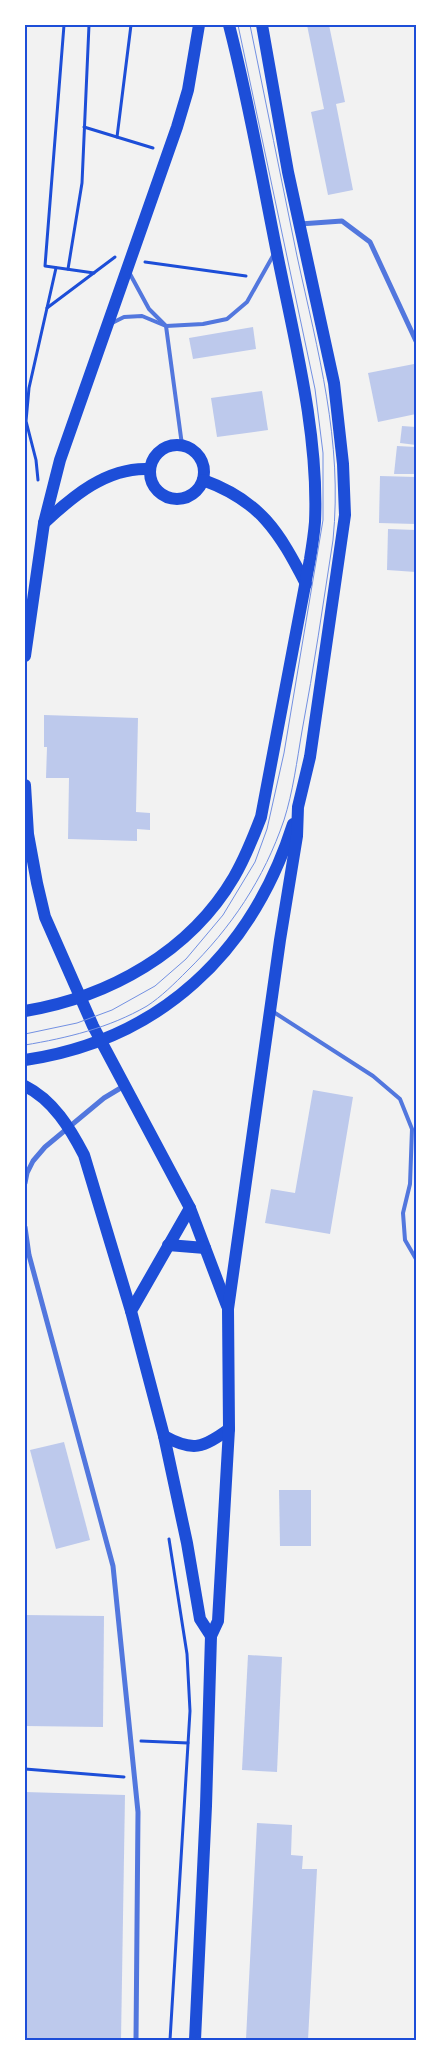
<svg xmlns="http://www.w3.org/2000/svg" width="441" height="2065" font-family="Signika,sans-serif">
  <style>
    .building { fill: #bdc9ec }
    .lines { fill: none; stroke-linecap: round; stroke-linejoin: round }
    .path { stroke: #1d4ed8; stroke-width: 3 }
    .service { stroke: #5277de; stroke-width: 4 }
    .minor { stroke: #5277de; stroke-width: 5 }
    .primary { stroke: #1d4ed8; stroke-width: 12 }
    .tram { stroke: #7290e2; stroke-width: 1 }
    .neatline { fill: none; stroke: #1d4ed8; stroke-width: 2 }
  </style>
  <rect width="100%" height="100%" fill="#f2f2f2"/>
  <!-- building -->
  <g class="building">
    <polygon points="307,25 329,25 345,102 336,104 353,190 328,195 311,112 324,109"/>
    <polygon points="253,327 256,349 193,359 189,338"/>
    <polygon points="414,364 416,375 416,414 378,422 368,373"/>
    <polygon points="262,391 268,430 217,437 211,398"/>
    <polygon points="402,426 416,427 416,445 400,443"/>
    <polygon points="397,446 416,447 416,474 394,474"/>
    <polygon points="380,476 416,477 416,524 379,523"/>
    <polygon points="388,529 416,530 416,572 387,570"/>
    <polygon points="44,715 138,718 136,812 150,813 150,830 137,829 137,841 68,839 69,778 46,778 47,747 44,747"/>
    <polygon points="313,1090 353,1097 330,1234 265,1223 271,1189 295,1193"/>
    <polygon points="64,1442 90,1540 56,1549 30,1450"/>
    <polygon points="279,1490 311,1490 311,1546 280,1546"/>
    <polygon points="25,1615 104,1616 103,1727 25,1726"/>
    <polygon points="248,1655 282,1657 277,1772 242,1770"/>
    <polygon points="25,1792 125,1795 121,2040 25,2040"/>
    <polygon points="257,1823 292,1825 291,1855 303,1856 302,1869 317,1869 308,2040 246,2039"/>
  </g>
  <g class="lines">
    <!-- path -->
    <g class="path">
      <polyline points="64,25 45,266 94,273"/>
      <polyline points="84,127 153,148"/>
      <polyline points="117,137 131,25"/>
      <polyline points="145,262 246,276"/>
      <polyline points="68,269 82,183 89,25"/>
      <polyline points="47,308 115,257"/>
      <polyline points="38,480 36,460 26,421 29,388 56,268"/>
      <polyline points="169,1539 187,1654 190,1711 170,2040"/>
      <polyline points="141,1741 188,1743"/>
      <polyline points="25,1769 124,1777"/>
    </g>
    <!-- service -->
    <g class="service">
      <polyline points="130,274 149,309 166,326 182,445"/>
      <polyline points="112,323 124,317 142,316 166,326 203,324 227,319 247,302 274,254"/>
      <polyline points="272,1011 373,1076 400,1099 412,1129 410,1184 403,1213 405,1240 416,1259"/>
    </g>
    <!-- minor -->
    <g class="minor">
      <polyline points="300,224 342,221 370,242 416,341"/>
      <polyline points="25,1183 27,1173 33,1161 45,1147 104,1098 124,1086"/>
      <polyline points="25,1227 29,1255 113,1566 138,1812 136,2040"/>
    </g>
    <!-- primary -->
    <g class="primary">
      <circle cx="177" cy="472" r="27"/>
      <path d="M 203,480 C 261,501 279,532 306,584"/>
      <path d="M 44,523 C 73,496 107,467 149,469"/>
      <polyline points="25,656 44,523 60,460 177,127 188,90 199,25"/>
      <polyline points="25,785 28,834 37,883 45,917 93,1026 190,1208 227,1306"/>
      <path d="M 25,1011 C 109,997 190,952 234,877 C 245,858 253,838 261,817 L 310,559 C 312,547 314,534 315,522 C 319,432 293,335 276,248 C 261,173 248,98 229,25"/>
      <path d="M 25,1060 C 160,1040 252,953 293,824"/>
      <path d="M 25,1086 C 53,1100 70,1128 84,1155 L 131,1311"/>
      <polyline points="190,1208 131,1311 164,1436 187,1543 200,1619 211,1636"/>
      <polyline points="168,1245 205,1248"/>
      <path d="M 164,1436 C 193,1452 203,1448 229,1429"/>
      <polyline points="195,2040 206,1806 211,1636 218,1621 229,1429 228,1309 280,940 297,836 298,807 310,757 345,515 343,464 334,383 288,172 262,25"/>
    </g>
    <!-- tram -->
    <g class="tram">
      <polyline points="25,1034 77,1023 112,1010 155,986 186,959 223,915 255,862 267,829 284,753 323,520 323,453 315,389 238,25"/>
      <path d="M 25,1045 C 67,1038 109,1028 147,1006 C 161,997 175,983 187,971 C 231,928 264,879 284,820 C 293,792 297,760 302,731 C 314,668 323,604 333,540 C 343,440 318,353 297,256 C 281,179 266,102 250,25"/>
    </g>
  </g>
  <!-- border -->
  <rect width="441" height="2065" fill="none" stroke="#ffffff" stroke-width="52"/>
  <rect x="26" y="26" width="389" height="2013" class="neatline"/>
</svg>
